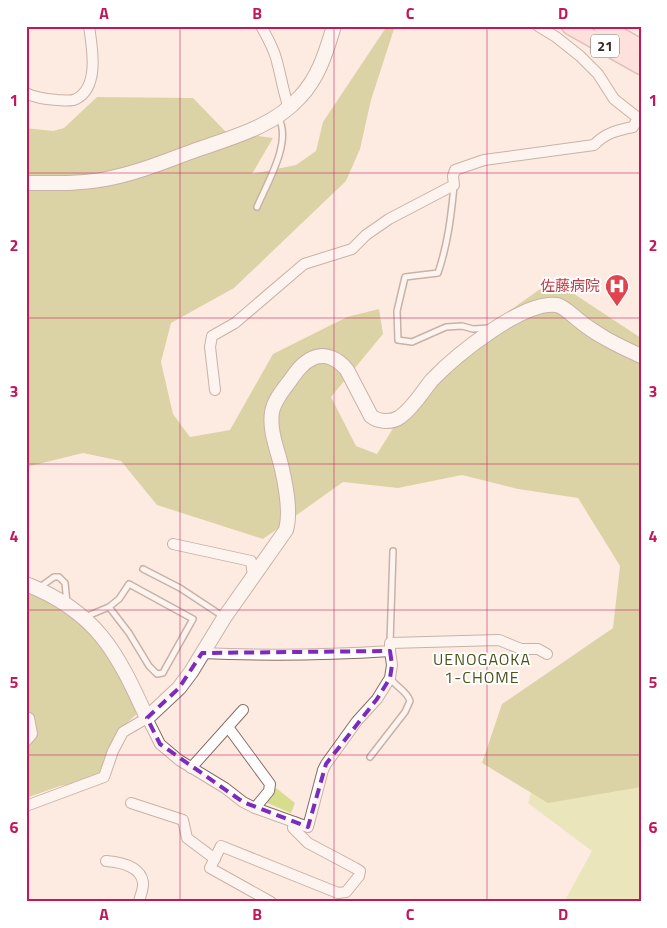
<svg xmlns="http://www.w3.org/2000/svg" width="667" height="928" font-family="'Titillium Web','Noto Sans JP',sans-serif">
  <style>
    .green { fill: #d6dd8c }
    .forest { fill: #b1b75c }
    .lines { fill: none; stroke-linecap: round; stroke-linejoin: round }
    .lane-casing { stroke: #876d60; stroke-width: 8 }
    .street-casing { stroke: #876d60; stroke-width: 12 }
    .secondary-casing { stroke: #876d60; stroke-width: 16 }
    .primary-casing { stroke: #b88785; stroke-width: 19 }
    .lane { stroke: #fff; stroke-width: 5 }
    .street { stroke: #fff; stroke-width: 10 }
    .secondary { stroke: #fff; stroke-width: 14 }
    .primary { stroke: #ffd5d6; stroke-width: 16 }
    .marked { fill: none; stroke: #7b2cbf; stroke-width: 4; stroke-dasharray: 10 6; stroke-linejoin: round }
    .grid { fill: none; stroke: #c2185b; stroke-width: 1; stroke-opacity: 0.55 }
    .labels { text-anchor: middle; stroke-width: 4; stroke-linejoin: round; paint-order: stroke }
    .shield { fill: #fff; stroke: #716965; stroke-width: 1 }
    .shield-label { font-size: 14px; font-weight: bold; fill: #342923 }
    .health-label { font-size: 15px; fill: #be3a42; stroke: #fff; text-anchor: end }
    .neighbourhood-label { font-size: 16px; letter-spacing: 1px; fill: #4a531a; stroke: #fff }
    .neatline { fill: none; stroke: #c2185b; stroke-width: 2 }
    .grid-label { font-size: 16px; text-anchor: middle; font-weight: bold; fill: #c2185b }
  </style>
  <rect width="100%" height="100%" fill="#fdebe2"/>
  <!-- green -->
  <g class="green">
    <polygon points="641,662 641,902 564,902 592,851 528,803 563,694"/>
    <polygon points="276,788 295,803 291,813 265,802"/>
  </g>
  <!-- forest -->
  <g class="forest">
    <polygon points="387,26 395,26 371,100 360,149 346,181 234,288 171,323 161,362 173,414 190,437 230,430 273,354 347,317 379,309 383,334 331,397 356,446 377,454 417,390 468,340 553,280 641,338 641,787 548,803 482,763 502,704 613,628 620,566 578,498 518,489 462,475 398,488 343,482 263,539 157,505 121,461 83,453 26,467 26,128 53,131 64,128 97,97 193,98 226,132 273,138 252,174 296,165 316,151 323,122"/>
    <polygon points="26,589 83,621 107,649 139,712 117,732 102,769 94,780 60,786 26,798"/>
  </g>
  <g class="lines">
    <!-- lane casing -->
    <g class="lane-casing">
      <g id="lane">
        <path d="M 454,186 C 451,217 448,243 438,273 L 405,277 L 397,311 L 398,340 L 412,342 L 446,327 L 462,326 L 473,329 L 489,328"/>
        <path d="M 257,207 C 267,183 293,141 278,117"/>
        <polyline points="143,569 180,588 224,617"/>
        <polyline points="40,587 54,577 59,577 65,583 67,603"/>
        <polyline points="85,617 109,607 129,633 149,666 157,674 163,673 165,669 193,619 129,584 119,599 109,607"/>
        <polyline points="390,643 393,551"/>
        <path d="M 370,757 L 405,712 L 410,701 C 407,691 396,687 390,678"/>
      </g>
    </g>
    <!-- street casing -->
    <g class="street-casing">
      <g id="street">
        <path d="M 261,26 C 267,37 273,47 276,58 C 281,75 283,92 289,108"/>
        <path d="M 26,93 C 35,98 46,99 57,100 C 62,100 71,102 76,99 C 100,87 92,47 89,26"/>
        <path d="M 215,390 L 210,347 L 212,336 L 235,323 L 304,264 L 352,249 L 366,235 L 389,219 L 454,185 L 453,176 L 455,170 L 484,160 L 594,145 C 605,133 618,130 633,127 L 638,118 L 614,99 L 598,74 L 580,56 L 556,37 L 538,26"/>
        <polyline points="173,544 251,561 253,576"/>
        <path d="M 202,653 C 264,656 327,655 390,651 L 390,643 L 499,640 L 521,649 L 538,649 L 547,654"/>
        <polyline points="26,717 29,718 32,734 26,741"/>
        <polyline points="228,727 270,784 269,791 255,808"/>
        <polyline points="191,768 243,710"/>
        <polyline points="131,803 183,820 187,838 215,859"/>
        <polyline points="26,806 104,777 113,751 123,732 147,718 160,744 179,760 225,788 243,802 255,808 308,827 323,770 326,764 357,721 377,699 390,678 392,665 390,651"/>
        <path d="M 106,861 C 119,862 140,866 143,882 C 144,888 140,896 139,902"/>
        <polyline points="271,902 210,868 221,846 338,893 346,892 359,876 360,871 355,868 308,843 293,828 294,822"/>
      </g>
    </g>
    <!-- secondary casing -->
    <g class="secondary-casing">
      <g id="secondary">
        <path d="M 26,183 C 53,183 80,184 106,179 C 138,173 166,161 196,150 C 233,137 273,127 300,97 C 319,77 326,52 334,26"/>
        <path d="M 26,584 C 97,612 117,652 147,718 L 179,688 L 191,672 L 224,618 L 286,530 C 291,512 286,487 282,469 C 278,451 269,431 272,412 C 274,401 282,391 289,382 C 296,372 302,363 313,358 C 326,352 339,360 347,370 L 371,416 C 378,422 392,423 400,417 C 413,408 422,392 432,380 C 455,356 523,300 557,305 C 564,307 570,313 576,318 C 596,335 617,345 641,356"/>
      </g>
    </g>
    <!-- primary casing -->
    <g class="primary-casing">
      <g id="primary">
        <polyline points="570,26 641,66"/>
        <polyline points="602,26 641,48"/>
      </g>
    </g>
    <!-- lane -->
    <use href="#lane" class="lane"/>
    <!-- street -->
    <use href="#street" class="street"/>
    <!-- secondary -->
    <use href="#secondary" class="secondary"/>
    <!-- primary -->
    <use href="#primary" class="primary"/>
  </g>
  <!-- marked area -->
  <path d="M0 0H667V928H0ZM 390,651 L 392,665 L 390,678 L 377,699 L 326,764 L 308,827 L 243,802 L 160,744 L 147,718 L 179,688 L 202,653 Z" fill="#fdebe2" fill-opacity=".55" fill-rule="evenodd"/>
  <path class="marked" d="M 390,651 L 392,665 L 390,678 L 377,699 L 326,764 L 308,827 L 243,802 L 160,744 L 147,718 L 179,688 L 202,653 Z"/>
  <!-- grid -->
  <path class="grid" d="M 180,26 L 180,902M 334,26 L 334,902M 487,26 L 487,902M 26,173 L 641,173M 26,318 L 641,318M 26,464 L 641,464M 26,610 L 641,610M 26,755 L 641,755"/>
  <!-- icons -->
  <defs>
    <g id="hospital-pin" transform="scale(1.25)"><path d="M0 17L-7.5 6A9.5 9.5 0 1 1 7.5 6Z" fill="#e0444e" stroke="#fff"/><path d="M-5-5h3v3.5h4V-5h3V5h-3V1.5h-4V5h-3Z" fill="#fff"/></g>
  </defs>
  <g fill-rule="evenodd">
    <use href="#hospital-pin" x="617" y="286"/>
  </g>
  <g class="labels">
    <!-- shield labels -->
    <rect class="shield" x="591" y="34.5" width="28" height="23" rx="4"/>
    <g class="shield-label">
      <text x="605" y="51">21</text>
    </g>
    <!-- health labels -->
    <g class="health-label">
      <text x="600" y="291">佐藤病院</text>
    </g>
    <!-- neighbourhood labels -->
    <g class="neighbourhood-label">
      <text x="482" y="665">UENOGAOKA<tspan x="482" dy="18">1-CHOME</tspan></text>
    </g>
  </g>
  <!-- border -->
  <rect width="667" height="928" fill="none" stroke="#ffffff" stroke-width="55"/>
  <rect x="28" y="28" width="612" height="872" class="neatline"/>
  <g class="grid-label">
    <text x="104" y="19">A</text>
    <text x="257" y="19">B</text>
    <text x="410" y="19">C</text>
    <text x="563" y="19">D</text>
    <text x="14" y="106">1</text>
    <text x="653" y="106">1</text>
    <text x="14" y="251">2</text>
    <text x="653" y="251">2</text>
    <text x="14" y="397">3</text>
    <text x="653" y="397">3</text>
    <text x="14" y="542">4</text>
    <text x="653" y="542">4</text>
    <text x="14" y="688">5</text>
    <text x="653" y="688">5</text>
    <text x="14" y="833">6</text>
    <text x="653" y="833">6</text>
    <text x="104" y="920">A</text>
    <text x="257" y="920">B</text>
    <text x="410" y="920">C</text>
    <text x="563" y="920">D</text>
  </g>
</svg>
